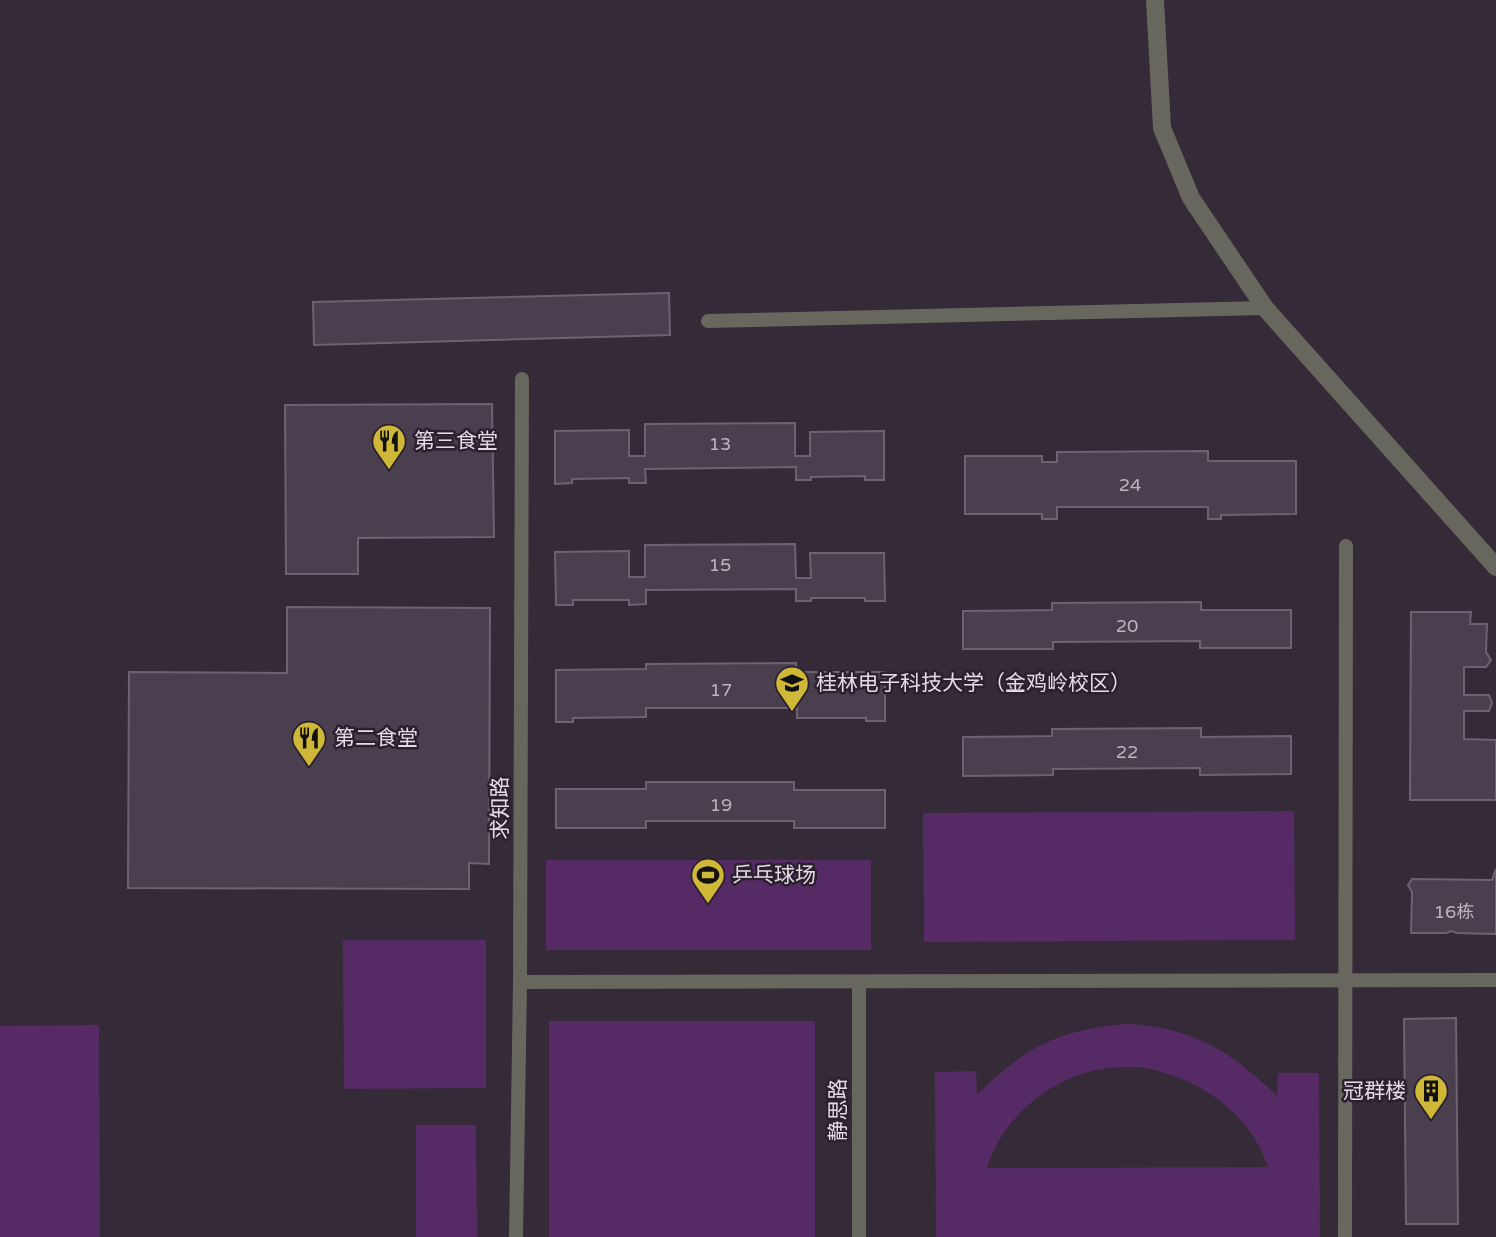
<svg xmlns="http://www.w3.org/2000/svg" width="1496" height="1237" font-family="'Varela Round','Noto Sans SC',sans-serif">
  <style>
    .green { fill: #562b65; fill-rule: evenodd }
    .building { fill: #4a3f4e; stroke: #6e6272; stroke-width: 2 }
    .lines { fill: none; stroke-linecap: round; stroke-linejoin: round }
    .service { stroke: #68675e; stroke-width: 14 }
    .minor { stroke: #68675e; stroke-width: 18 }
    .labels { text-anchor: middle; stroke-width: 5; stroke-linejoin: round; paint-order: stroke }
    .number-label { font-size: 18px; fill: #bcb4be }
    .poi-label { font-size: 21px; fill: #e2dbe4; stroke: #2a202e; text-anchor: start }
    .street-label { font-size: 21px; fill: #e2dbe4; stroke: #2a202e }
  </style>
  <rect width="100%" height="100%" fill="#342a38"/>
  <!-- green -->
  <g class="green">
    <polygon points="1294,811 1295,940 924,942 923,813"/>
    <rect x="546" y="860" width="325" height="90"/>
    <polygon points="343,940 486,940 486,1088 344,1089"/>
    <rect x="549" y="1021" width="266" height="216"/>
    <path d="M 1126,1024 C 1191,1026 1232,1052 1277,1096 L 1278,1073 L 1319,1073 L 1320,1237 L 936,1237 L 935,1072 L 976,1071 L 977,1095 C 1025,1047 1058,1030 1126,1024 ZM 1140,1067 C 1197,1077 1249,1110 1268,1167 L 987,1168 C 1002,1118 1051,1077 1102,1069 C 1115,1067 1128,1067 1140,1067 Z"/>
    <polygon points="99,1025 100,1237 0,1237 0,1026"/>
    <polygon points="416,1125 476,1125 477,1237 416,1237"/>
  </g>
  <!-- building -->
  <g class="building">
    <polygon points="669,293 670,335 314,345 313,302"/>
    <polygon points="492,404 494,537 358,538 358,574 286,574 285,405"/>
    <polygon points="795,423 795,456 810,456 810,432 884,431 884,480 865,480 865,476 811,477 811,480 796,480 796,467 645,469 646,483 629,483 629,478 572,479 572,483 555,484 555,431 629,430 629,456 645,456 645,424"/>
    <polygon points="1208,451 1208,461 1296,461 1296,514 1221,515 1221,519 1208,519 1208,507 1057,507 1057,519 1042,519 1042,514 965,514 965,456 1042,456 1042,462 1057,462 1057,452"/>
    <polygon points="795,544 796,578 811,578 810,553 884,553 885,601 865,601 865,598 811,598 811,601 796,601 796,589 646,590 646,604 629,605 629,600 573,600 573,605 556,605 555,552 629,551 629,577 645,577 645,545"/>
    <polygon points="1201,602 1201,610 1291,610 1291,648 1200,648 1200,641 1053,642 1053,649 963,649 963,611 1052,610 1052,603"/>
    <polygon points="287,607 490,608 489,864 469,863 469,889 128,888 129,672 287,673"/>
    <polygon points="1411,612 1471,612 1470,624 1487,624 1486,652 1491,660 1486,667 1464,667 1464,695 1489,695 1492,703 1489,711 1464,711 1464,739 1496,740 1496,800 1410,800"/>
    <polygon points="796,663 796,672 885,672 885,721 866,721 866,718 797,718 797,708 646,708 646,717 573,718 573,722 556,722 556,670 646,669 646,664"/>
    <polygon points="1201,728 1201,737 1291,736 1291,774 1200,775 1200,768 1053,769 1053,775 963,776 963,737 1052,736 1052,729"/>
    <polygon points="646,782 794,782 794,790 885,790 885,828 794,828 794,821 646,821 646,828 556,828 556,789 646,789"/>
    <polygon points="1496,869 1496,934 1457,933 1451,931 1446,933 1411,933 1412,892 1408,885 1412,879 1492,880"/>
    <polygon points="1456,1018 1458,1224 1406,1224 1404,1019"/>
  </g>
  <g class="lines">
    <!-- service -->
    <g class="service">
      <polyline points="708,321 1265,308"/>
      <polyline points="520,982 1496,980"/>
      <polyline points="859,982 859,1237"/>
      <polyline points="516,1237 520,982 522,379"/>
      <polyline points="1345,1237 1346,546"/>
    </g>
    <!-- minor -->
    <polyline class="minor" points="1155,0 1162,128 1191,198 1265,308 1496,567"/>
  </g>
  <!-- icons -->
  <defs>
    <g id="restaurant-pin" transform="scale(1.75)"><path d="M0 17L-7.5 6A9.5 9.5 0 1 1 7.5 6Z" fill="#cfb837" stroke="#2a202e"/><path d="M-5-6h1v4h1v-4h1v4h1v-4h1v5L-1.5 .5V6h-2V.5L-5-1ZM5-6V6H3V1.5H1.5Q1.5-4 5-6Z" fill="#111"/></g>
    <g id="university-pin" transform="scale(1.75)"><path d="M0 17L-7.5 6A9.5 9.5 0 1 1 7.5 6Z" fill="#cfb837" stroke="#2a202e"/><path d="M0-5L7-2L0 1L-7-2ZM-4 1L0 2.5L4 1V4Q0 6-4 4Z" fill="#111"/></g>
    <g id="stadium-pin" transform="scale(1.75)"><path d="M0 17L-7.5 6A9.5 9.5 0 1 1 7.5 6Z" fill="#cfb837" stroke="#2a202e"/><path d="M0-5a6.5 5 0 1 0 0 10a6.5 5 0 1 0 0-10ZM-3.5-1.8h7v3.6h-7Z" fill="#111"/></g>
    <g id="building-pin" transform="scale(1.75)"><path d="M0 17L-7.5 6A9.5 9.5 0 1 1 7.5 6Z" fill="#cfb837" stroke="#2a202e"/><path d="M-4-6H4V6H1V3H-1V6H-4ZM-2.5-4.3h1.7v1.8h-1.7ZM.8-4.3h1.7v1.8H.8ZM-2.5-1h1.7V.8h-1.7ZM.8-1h1.7V.8H.8Z" fill="#111"/></g>
  </defs>
  <g fill-rule="evenodd">
    <use href="#restaurant-pin" x="389" y="441"/>
    <use href="#university-pin" x="792" y="683"/>
    <use href="#restaurant-pin" x="309" y="738"/>
    <use href="#stadium-pin" x="708" y="875"/>
    <use href="#building-pin" x="1431" y="1091"/>
  </g>
  <g class="labels">
    <!-- number labels -->
    <g class="number-label">
      <text x="720" y="450">13</text>
      <text x="1130" y="491">24</text>
      <text x="720" y="571">15</text>
      <text x="1127" y="632">20</text>
      <text x="721" y="696">17</text>
      <text x="1127" y="758">22</text>
      <text x="721" y="811">19</text>
      <text x="1454" y="918">16栋</text>
    </g>
    <!-- poi labels -->
    <g class="poi-label">
      <text x="414" y="448">第三食堂</text>
      <text x="816" y="690">桂林电子科技大学（金鸡岭校区）</text>
      <text x="334" y="745">第二食堂</text>
      <text x="732" y="882">乒乓球场</text>
      <text x="1406" y="1098" text-anchor="end">冠群楼</text>
    </g>
    <!-- street labels -->
    <g class="street-label">
      <text transform="translate(500 808) rotate(-90)" y="7">求知路</text>
      <text transform="translate(838 1110) rotate(-90)" y="7">静思路</text>
    </g>
  </g>
</svg>
